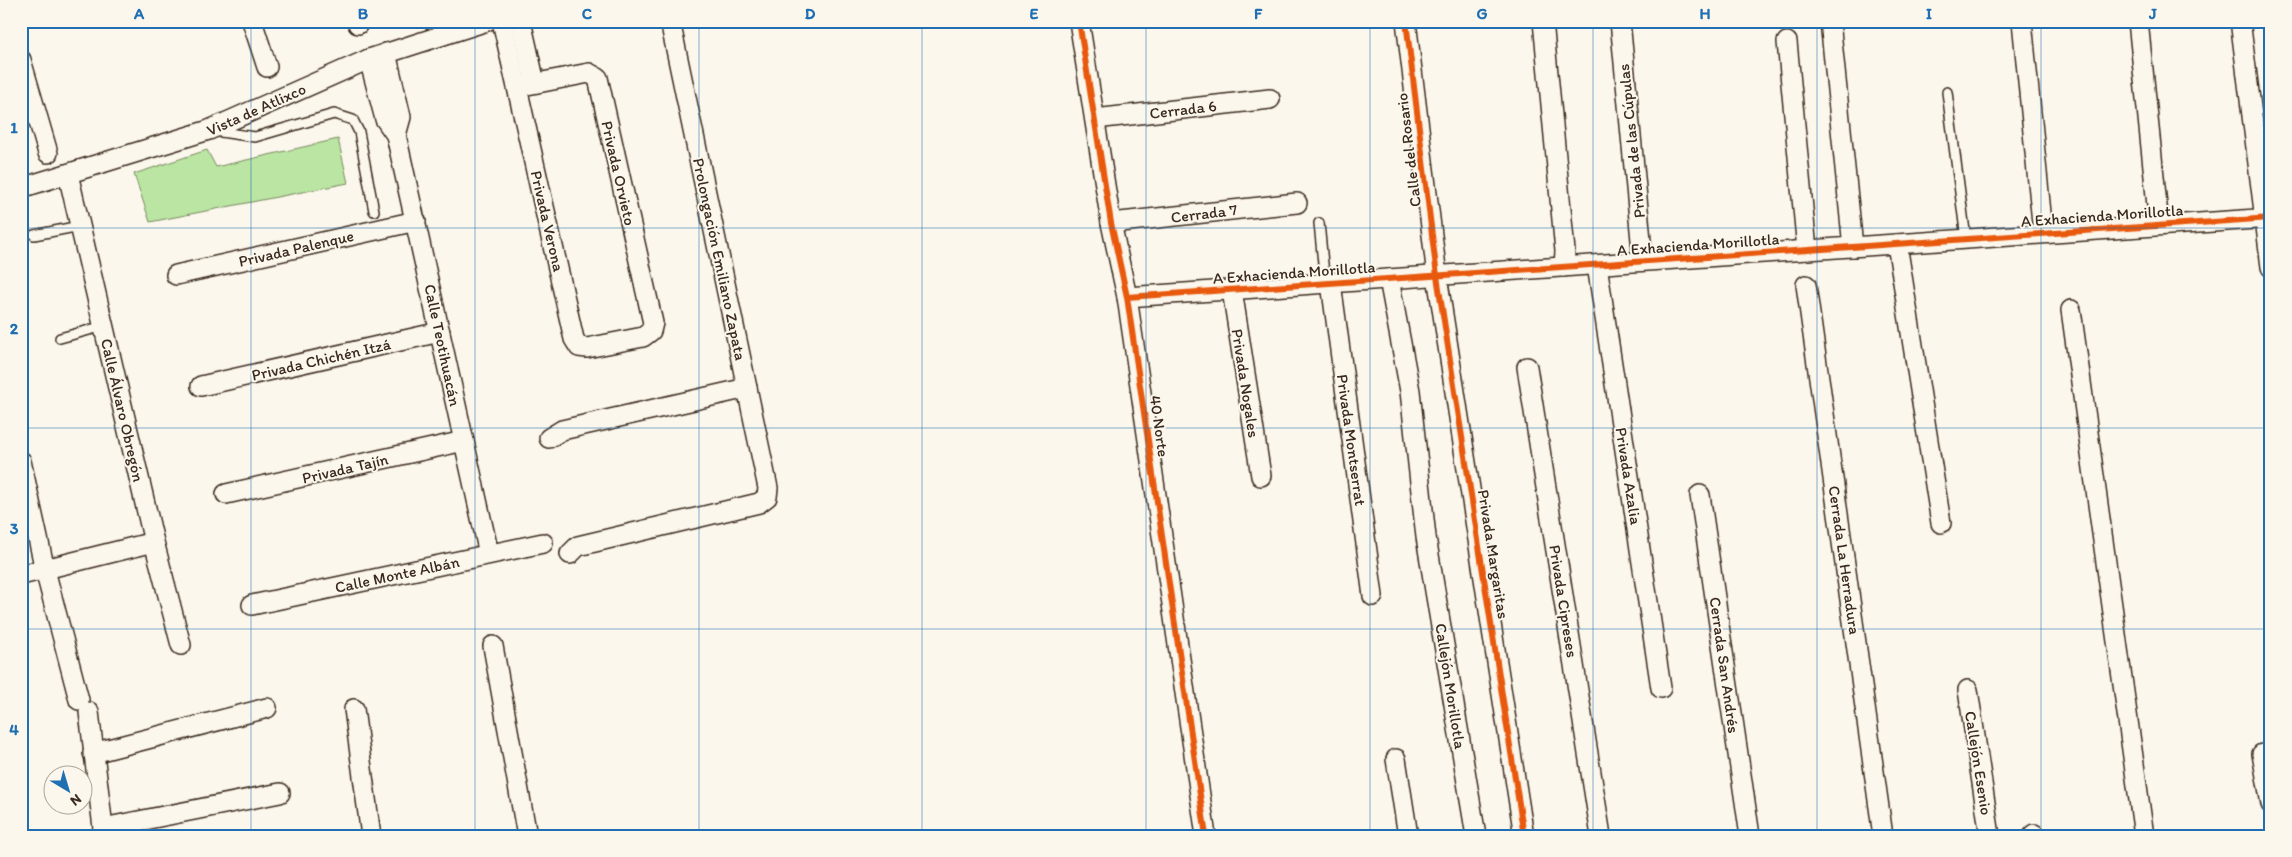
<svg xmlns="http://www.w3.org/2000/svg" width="2292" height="857" font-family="Itim,sans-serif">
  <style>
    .green { fill: #bae5a2; stroke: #7a8860 }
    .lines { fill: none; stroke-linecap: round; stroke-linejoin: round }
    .lane-casing { stroke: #3b2a1e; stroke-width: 12 }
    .street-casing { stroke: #3b2a1e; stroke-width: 22 }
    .lane { stroke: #fbf7ec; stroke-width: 9 }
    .street { stroke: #fbf7ec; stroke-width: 19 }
    .cycleway-casing { stroke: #fbf7ec; stroke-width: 9 }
    .cycleway { stroke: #e8590c; stroke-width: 6 }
    .grid { fill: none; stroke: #1f6fb2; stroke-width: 1; stroke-opacity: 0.55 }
    .labels { text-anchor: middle; stroke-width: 4; stroke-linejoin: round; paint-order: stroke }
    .street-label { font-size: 16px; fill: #3b2a1e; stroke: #fbf7ec }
    .neatline { fill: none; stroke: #1f6fb2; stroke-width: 2 }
    .grid-label { font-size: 16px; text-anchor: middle; font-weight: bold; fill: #1f6fb2 }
  </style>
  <rect width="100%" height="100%" fill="#fbf7ec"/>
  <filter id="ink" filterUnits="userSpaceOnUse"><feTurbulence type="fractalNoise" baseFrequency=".02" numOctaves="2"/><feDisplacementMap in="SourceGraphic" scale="10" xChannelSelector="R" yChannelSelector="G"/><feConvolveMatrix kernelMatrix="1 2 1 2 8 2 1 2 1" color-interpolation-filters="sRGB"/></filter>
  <g filter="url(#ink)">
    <!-- green -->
    <polygon class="green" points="338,139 348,183 150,222 134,174 207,150 216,167"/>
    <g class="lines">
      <!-- lane casing -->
      <g class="lane-casing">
        <g id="lane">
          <polyline points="1947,92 1966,239"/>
          <polyline points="214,131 255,137 334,114 353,120 359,132 374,211"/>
          <polyline points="1319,223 1325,284"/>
          <polyline points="34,235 80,226"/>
          <polyline points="60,338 104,326"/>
        </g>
      </g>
      <!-- street casing -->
      <g class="street-casing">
        <g id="street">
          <polyline points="252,21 267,67"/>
          <polyline points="357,21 358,24"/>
          <polyline points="502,21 574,339 579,347 587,348 643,337 651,331 653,323 598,78 589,73 517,87"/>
          <polyline points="521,21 535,83"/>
          <polyline points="1079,21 1111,223 1127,297 1206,836"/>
          <polyline points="1406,21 1437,276 1524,836"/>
          <polyline points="1543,21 1565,251 1564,267"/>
          <polyline points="1620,21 1643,261"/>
          <polyline points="1830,21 1853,247"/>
          <polyline points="2022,21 2043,233"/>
          <polyline points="2138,21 2159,225"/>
          <polyline points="2241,28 2271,267"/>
          <polyline points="1787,42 1807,250"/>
          <polyline points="386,53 401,117 396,135"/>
          <polyline points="369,59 385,119 396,135 489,554"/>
          <polyline points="21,60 48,153"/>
          <polyline points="1095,119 1270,99"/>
          <polyline points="68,174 154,542 181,645"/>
          <polyline points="21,188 209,130 369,59 487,21"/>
          <polyline points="1111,223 1297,203"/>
          <polyline points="1897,244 1941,523"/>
          <polyline points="1597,265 1661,688"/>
          <polyline points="176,275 416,221"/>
          <polyline points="1389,279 1410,391 1426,537 1476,836"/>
          <polyline points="1331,283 1373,596"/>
          <polyline points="1806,285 1883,836"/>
          <polyline points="1232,290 1261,476"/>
          <polyline points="1127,297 2271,218"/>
          <polyline points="2071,310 2144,836"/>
          <polyline points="1527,367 1601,836"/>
          <polyline points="201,386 440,332"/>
          <polyline points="549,438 562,430 747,388"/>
          <polyline points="21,461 45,570 79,700"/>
          <polyline points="226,494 464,441"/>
          <polyline points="1700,495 1750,836"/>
          <polyline points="570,554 578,546 759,503 767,497 768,488 670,21"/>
          <polyline points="21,575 154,542"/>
          <polyline points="252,605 543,543"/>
          <polyline points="493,646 527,836"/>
          <polyline points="1968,690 1990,836"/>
          <polyline points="354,709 371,836"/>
          <polyline points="89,712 104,836"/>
          <polyline points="93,753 267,708"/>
          <polyline points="2262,754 2271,804"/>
          <polyline points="1396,759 1408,836"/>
          <polyline points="103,828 280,793"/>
          <polyline points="2034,834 2035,836"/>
        </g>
      </g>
      <!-- lane -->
      <use href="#lane" class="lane"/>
      <!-- street -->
      <use href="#street" class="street"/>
      <!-- cycleway casing -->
      <g class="cycleway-casing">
        <g id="cycleway">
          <polyline points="1079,21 1111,223 1127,297 1206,836"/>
          <polyline points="1406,21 1437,276 1524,836"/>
          <polyline points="1127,297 2271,218"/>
        </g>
      </g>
      <!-- cycleway -->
      <use href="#cycleway" class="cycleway"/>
    </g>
  </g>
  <!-- grid -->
  <path class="grid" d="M 251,21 L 251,836M 475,21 L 475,836M 699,21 L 699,836M 922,21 L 922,836M 1146,21 L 1146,836M 1370,21 L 1370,836M 1593,21 L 1593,836M 1817,21 L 1817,836M 2041,21 L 2041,836M 21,228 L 2271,228M 21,428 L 2271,428M 21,629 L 2271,629"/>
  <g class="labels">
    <!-- street labels -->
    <g class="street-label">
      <text transform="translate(256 109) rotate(-24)" y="6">Vista de Atlixco</text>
      <text transform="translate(1183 109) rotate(-7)" y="6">Cerrada 6</text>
      <text transform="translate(1631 141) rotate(-96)" y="6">Privada de las Cúpulas</text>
      <text transform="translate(1408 150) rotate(-97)" y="6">Calle del Rosario</text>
      <text transform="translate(619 173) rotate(77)" y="6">Privada Orvieto</text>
      <text transform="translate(1204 213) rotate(-7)" y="6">Cerrada 7</text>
      <text transform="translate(2102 215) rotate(-4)" y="6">A Exhacienda Morillotla</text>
      <text transform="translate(548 221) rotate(77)" y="6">Privada Verona</text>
      <text transform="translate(1698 244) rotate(-4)" y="6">A Exhacienda Morillotla</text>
      <text transform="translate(296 248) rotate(-13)" y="6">Privada Palenque</text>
      <text transform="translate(720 259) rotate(78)" y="6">Prolongación Emiliano Zapata</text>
      <text transform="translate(1294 272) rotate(-4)" y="6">A Exhacienda Morillotla</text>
      <text transform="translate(443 345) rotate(78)" y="6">Calle Teotihuacán</text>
      <text transform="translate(321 359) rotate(-13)" y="6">Privada Chichén Itzá</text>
      <text transform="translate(1246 383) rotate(81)" y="6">Privada Nogales</text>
      <text transform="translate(123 410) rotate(77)" y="6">Calle Álvaro Obregón</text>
      <text transform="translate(1160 426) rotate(82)" y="6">40 Norte</text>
      <text transform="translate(1352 440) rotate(82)" y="6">Privada Montserrat</text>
      <text transform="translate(345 468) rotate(-13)" y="6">Privada Tajín</text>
      <text transform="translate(1629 476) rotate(81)" y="6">Privada Azalia</text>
      <text transform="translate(1494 554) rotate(81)" y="6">Privada Margaritas</text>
      <text transform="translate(1845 560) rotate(82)" y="6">Cerrada La Herradura</text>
      <text transform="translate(397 574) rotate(-12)" y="6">Calle Monte Albán</text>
      <text transform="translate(1564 601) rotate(81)" y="6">Privada Cipreses</text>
      <text transform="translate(1725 665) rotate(82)" y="6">Cerrada San Andrés</text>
      <text transform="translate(1451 686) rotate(81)" y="6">Callejón Morillotla</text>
      <text transform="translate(1979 763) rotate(81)" y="6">Callejón Esenio</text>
    </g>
  </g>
  <!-- margin -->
  <rect width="2292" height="857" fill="none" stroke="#fbf7ec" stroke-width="55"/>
  <!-- north arrow -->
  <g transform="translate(68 790) rotate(142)"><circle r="24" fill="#fbf7ec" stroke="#aea59a"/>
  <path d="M0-4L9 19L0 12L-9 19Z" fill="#1f6fb2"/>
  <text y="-8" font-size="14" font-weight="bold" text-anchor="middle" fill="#3b2a1e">N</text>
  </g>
  <rect x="28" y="28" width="2236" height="802" class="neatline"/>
  <g class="grid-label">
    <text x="139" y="19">A</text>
    <text x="363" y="19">B</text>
    <text x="587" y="19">C</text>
    <text x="810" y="19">D</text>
    <text x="1034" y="19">E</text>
    <text x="1258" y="19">F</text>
    <text x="1482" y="19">G</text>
    <text x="1705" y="19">H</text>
    <text x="1929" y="19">I</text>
    <text x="2153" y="19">J</text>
    <text x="14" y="133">1</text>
    <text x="14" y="334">2</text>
    <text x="14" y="534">3</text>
    <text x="14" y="735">4</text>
  </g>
</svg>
